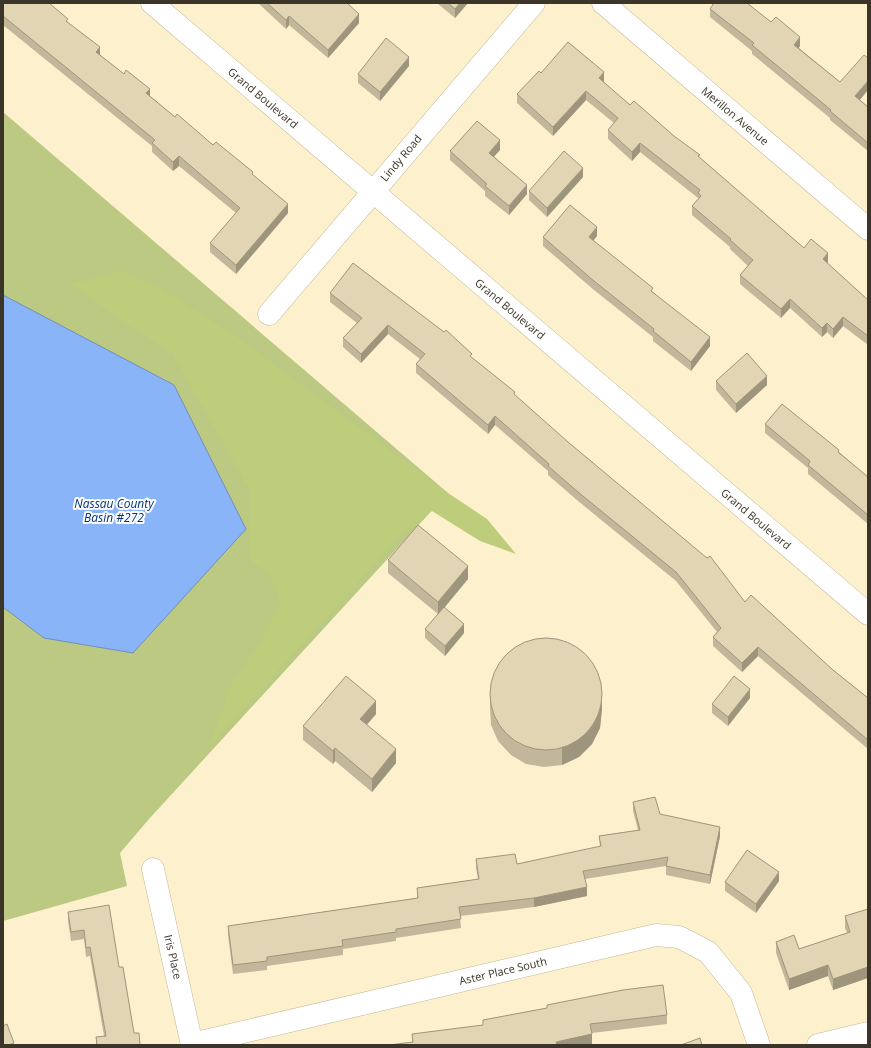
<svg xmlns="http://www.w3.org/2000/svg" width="871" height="1048" font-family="'Open Sans',sans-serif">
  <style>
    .green { fill: #bbc982 }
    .forest { fill: #bdcd7b }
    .water { fill: #8ab4f8; stroke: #728eba }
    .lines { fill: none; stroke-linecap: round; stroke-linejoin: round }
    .street-casing { stroke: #c3b796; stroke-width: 23 }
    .street { stroke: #fff; stroke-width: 22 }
    .wall { fill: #c2b79a }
    .shaded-wall { fill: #9e957d }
    .building { fill: #e2d5b3; stroke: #9e957d }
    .labels { text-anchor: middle; stroke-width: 4; stroke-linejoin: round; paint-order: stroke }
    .street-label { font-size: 11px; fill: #3a3528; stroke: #fefefe }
    .water-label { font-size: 12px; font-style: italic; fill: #00337f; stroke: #fefefe }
  </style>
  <rect width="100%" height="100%" fill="#fdf0cd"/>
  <!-- green -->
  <polygon class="green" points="3,112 448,493 149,819 120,853 127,886 3,921"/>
  <!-- forest -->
  <polygon class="forest" points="121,271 159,287 237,337 448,493 487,519 516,554 480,541 432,511 403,532 209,747 231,685 266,633 280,602 270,574 250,561 249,489 172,353 120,320 72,284"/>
  <!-- water -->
  <polygon class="water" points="3,295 174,385 246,529 133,653 44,638 3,607"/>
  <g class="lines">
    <!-- street casing -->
    <g class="street-casing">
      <g id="street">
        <polyline points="152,3 868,614"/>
        <polyline points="603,3 868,229"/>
        <polyline points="269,314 534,3"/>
        <polyline points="153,869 192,1045"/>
        <polyline points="192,1044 656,935 679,937 708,952 741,993 759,1045"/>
        <polyline points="818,1045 868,1033"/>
      </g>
    </g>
    <!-- street -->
    <use href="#street" class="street"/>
  </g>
  <!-- wall -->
  <g class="wall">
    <polygon points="3,3 68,22 100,55 150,96 175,117 253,175 288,213 236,274 210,252 210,243 236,213 179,166 173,171 152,152 152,146 3,25"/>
    <polygon points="258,3 347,3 359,23 328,58 289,25 286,29"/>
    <polygon points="437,3 468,3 455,18"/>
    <polygon points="710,9 800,46 799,48 840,82 868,58 868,90 860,100 868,107 868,151 830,120 830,118 752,54 752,51 710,17"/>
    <polygon points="409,66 380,101 358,83 358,74"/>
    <polygon points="541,73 604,81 603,82 630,105 674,136 804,248 828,262 827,263 868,300 868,345 843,326 833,338 827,332 822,337 790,308 781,318 740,284 740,275 748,266 730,249 730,247 692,215 692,206 698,199 698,198 640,152 632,161 608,139 608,130 614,123 586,100 553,136 517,103 517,94"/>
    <polygon points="500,150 494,156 527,194 509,215 485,196 485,191 450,160 450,151"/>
    <polygon points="583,177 547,217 529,200 529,191"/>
    <polygon points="597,236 593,240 653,292 710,346 691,371 653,341 653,337 594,290 543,246 543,237"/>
    <polygon points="330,293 472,358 745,602 833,670 868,698 868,749 758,656 742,672 713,646 713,637 717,632 676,581 578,501 548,475 548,471 495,425 488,434 416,373 416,364 420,359 388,334 361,363 343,347 343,338 357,323 330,302"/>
    <polygon points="716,381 767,385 736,413 716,390"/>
    <polygon points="765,424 839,452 868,477 868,524 808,474 808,468 765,433"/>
    <polygon points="388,560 468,579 445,607 464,633 445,656 425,638 425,629 438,614 388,573"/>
    <polygon points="490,690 602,709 600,728 592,744 579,757 562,765 544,767 526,764 511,755 498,741 491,725 490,707"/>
    <polygon points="750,698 728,726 712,713 712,704"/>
    <polygon points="376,714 367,725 396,763 372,792 335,761 333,764 303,740 303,726"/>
    <polygon points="633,802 660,814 720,836 710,884 666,875 666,866 585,879 587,896 534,907 460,916 461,928 396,938 396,941 343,949 343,955 267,966 267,970 233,974 228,935 228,926 417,898 417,888 478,879 476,868 476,859 517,864 600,847 599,836 638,830 633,811"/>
    <polygon points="779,881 756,913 725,891 725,882"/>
    <polygon points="868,909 868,978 833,990 828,976 789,990 776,953 776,942 799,949 847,933 845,928 845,916"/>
    <polygon points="68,912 119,967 134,1033 140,1045 96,1045 96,1037 104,1036 90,956 86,957 84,939 71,941 68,921"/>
    <polygon points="547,1005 667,1015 667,1024 592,1033 592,1044 585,1045 389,1045 412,1042 412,1034 483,1026 483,1020 547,1008"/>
  </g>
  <!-- shaded-wall -->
  <g class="shaded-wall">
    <polygon points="460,3 468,3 455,18 455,9"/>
    <polygon points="359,14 359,23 328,58 328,50"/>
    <polygon points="289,16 289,25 286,29 286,20"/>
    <polygon points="800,37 800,46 794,53 794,45"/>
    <polygon points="100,47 100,56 96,52"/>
    <polygon points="409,57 409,66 380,101 380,92"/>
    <polygon points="604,72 604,81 599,87 599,78"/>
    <polygon points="868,81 868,90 855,105 855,96"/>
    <polygon points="150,89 150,99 146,93"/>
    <polygon points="586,91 586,100 553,136 553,127"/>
    <polygon points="500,140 500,150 489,162 489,153"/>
    <polygon points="640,143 640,152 632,161 632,152"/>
    <polygon points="179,156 179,166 173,171 173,162"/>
    <polygon points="583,168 583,177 547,217 547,208"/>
    <polygon points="527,185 527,194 509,215 509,206"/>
    <polygon points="288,204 288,213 236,274 236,265"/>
    <polygon points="597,227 597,236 589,246 589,237"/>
    <polygon points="828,253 828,262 823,268 823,259"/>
    <polygon points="790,299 790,308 781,318 781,309"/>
    <polygon points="843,317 843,326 833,338 833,329"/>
    <polygon points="827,323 827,332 822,337 822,328"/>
    <polygon points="388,325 388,334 361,363 361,354"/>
    <polygon points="710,337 710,346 691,371 691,362"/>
    <polygon points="767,376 767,385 736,413 736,404"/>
    <polygon points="495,416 495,425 488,434 488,425"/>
    <polygon points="468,566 468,579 438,615 438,602"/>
    <polygon points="464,624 464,633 445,656 445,646"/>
    <polygon points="758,647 758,656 742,672 742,663"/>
    <polygon points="750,689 750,698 728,726 728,717"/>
    <polygon points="602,692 602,709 600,728 592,744 579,757 562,765 562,748"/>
    <polygon points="376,701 376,714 360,732 360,719"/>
    <polygon points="335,748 335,761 333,764 333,751"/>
    <polygon points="396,749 396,763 372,792 372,779"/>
    <polygon points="720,827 720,836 710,884 710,875"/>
    <polygon points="779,872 779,881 756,913 756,904"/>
    <polygon points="587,887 587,896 534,907 534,898"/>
    <polygon points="828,965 828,976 789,990 789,979"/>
    <polygon points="868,967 868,978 833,990 833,979"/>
    <polygon points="592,1034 592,1044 585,1045 556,1045 556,1042"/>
  </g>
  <!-- building -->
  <g class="building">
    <polygon points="3,3 49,3 68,19 66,21 100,47 96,52 124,74 126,70 150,89 146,93 175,117 177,114 213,145 216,142 253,172 252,174 288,204 236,265 210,243 240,208 179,156 173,162 152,143 155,140 3,16"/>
    <polygon points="267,3 347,3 359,14 328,50 289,16 286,20"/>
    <polygon points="448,3 460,3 455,9"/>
    <polygon points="714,3 747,3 771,22 776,17 800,37 794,45 840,82 864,55 868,58 868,81 855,96 868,107 868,143 830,111 831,110 752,45 754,43 710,9"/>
    <polygon points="386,38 409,57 380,92 358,74"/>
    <polygon points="568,42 604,72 599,78 630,105 634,101 674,136 700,155 698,156 804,248 811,239 828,253 823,259 868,300 868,336 843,317 833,329 827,323 822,328 790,299 781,309 740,275 753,260 730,240 731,239 692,206 701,196 698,193 700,190 640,143 632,152 608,130 618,118 586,91 553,127 517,94 539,71 541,73"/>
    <polygon points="477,121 500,140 489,153 527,185 509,206 485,186 487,184 450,151"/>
    <polygon points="564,151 583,168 547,208 529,191"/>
    <polygon points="570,205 597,227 589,237 653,288 651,291 710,337 691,362 653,331 654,329 594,281 543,237"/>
    <polygon points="353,263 444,332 446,330 472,354 470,356 515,392 514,394 568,442 707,558 710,556 745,602 751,595 833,670 868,698 868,740 758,647 742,663 713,637 721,628 676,572 578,492 548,466 549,464 495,416 488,425 416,364 425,354 388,325 361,354 343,338 362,318 330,293"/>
    <polygon points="747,353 767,376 736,404 716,381"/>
    <polygon points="782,404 839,450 838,452 868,477 868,515 808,465 810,461 765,424"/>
    <polygon points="418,525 468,566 438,602 388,560"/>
    <polygon points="444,607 464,624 445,646 425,629"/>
    <circle cx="546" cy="694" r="56"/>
    <polygon points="346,676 376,701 360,719 396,749 372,779 335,748 333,751 303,726"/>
    <polygon points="734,676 750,689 728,717 712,704"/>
    <polygon points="655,797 660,814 720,827 710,875 666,866 668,857 583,871 587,887 534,898 459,907 461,919 396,929 396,932 342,940 343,946 267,957 267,961 233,965 228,926 418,898 417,888 479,879 476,859 515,854 517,864 601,846 599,836 640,830 633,802"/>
    <polygon points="747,850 779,872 756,904 725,882"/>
    <polygon points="109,905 119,967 123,967 134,1033 139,1033 140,1045 97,1045 96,1037 106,1036 90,947 86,948 84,930 71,932 68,912"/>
    <polygon points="868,909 868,967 833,979 828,965 789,979 776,942 794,935 799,949 850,932 845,916"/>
    <polygon points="663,985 667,1015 590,1024 592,1034 556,1042 557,1045 389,1045 413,1042 412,1034 483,1025 483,1020 547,1008 547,1005 623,990"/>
    <polygon points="7,1024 14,1043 9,1045 3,1045 3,1026"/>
    <polygon points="700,1038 702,1045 681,1045"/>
  </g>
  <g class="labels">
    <!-- street labels -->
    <g class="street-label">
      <text transform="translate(263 98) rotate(40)" y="4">Grand Boulevard</text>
      <text transform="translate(735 116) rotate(40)" y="4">Merillon Avenue</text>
      <text transform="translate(401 158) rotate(-50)" y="4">Lindy Road</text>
      <text transform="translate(510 309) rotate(40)" y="4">Grand Boulevard</text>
      <text transform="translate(756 519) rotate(40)" y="4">Grand Boulevard</text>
      <text transform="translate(173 957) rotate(77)" y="4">Iris Place</text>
      <text transform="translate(503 971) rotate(-13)" y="4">Aster Place South</text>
    </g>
    <!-- water labels -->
    <g class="water-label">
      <text x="114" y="508">Nassau County<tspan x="114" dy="14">Basin #272</tspan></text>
    </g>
  </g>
  <!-- border -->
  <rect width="871" height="1048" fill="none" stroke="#3a3528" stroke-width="8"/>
</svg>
